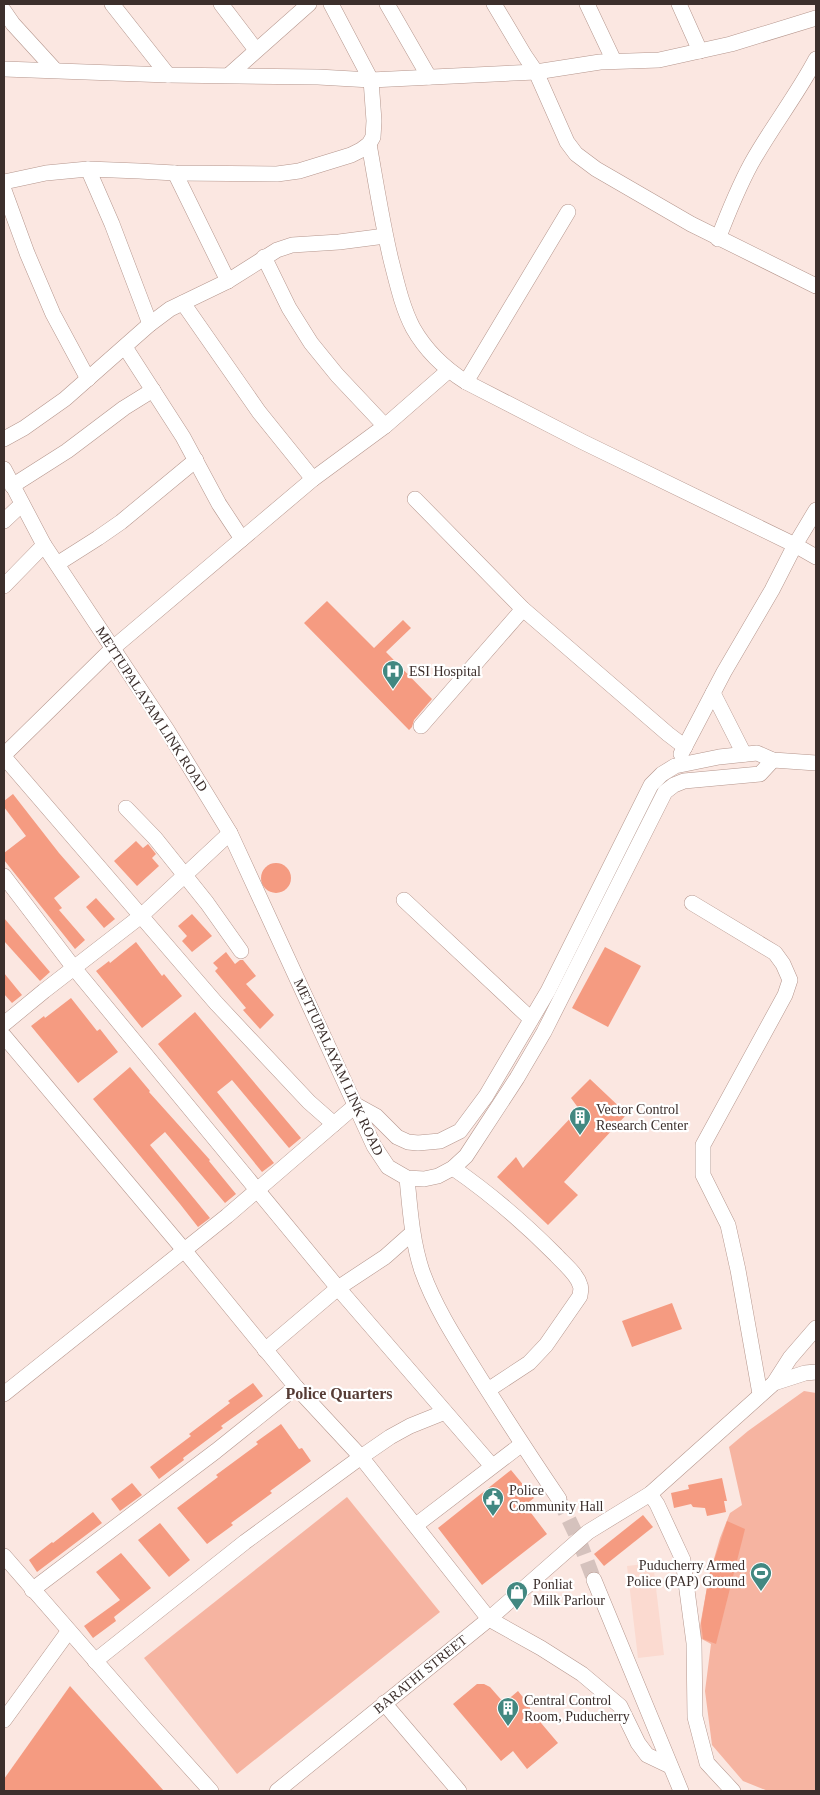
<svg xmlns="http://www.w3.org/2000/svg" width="820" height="1795" font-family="'Times New Roman',serif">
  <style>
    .built { fill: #fbdad0 }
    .green { fill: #f6b4a1 }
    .building { fill: #f59b81 }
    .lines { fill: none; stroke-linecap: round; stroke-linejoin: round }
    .minor-tunnel { stroke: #d5c2bd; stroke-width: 15; stroke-dasharray: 15 8; stroke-linecap: butt }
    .minor-casing { stroke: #b5968d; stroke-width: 16 }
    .minor { stroke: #fff; stroke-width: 15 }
    .labels { text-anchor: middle; stroke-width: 4.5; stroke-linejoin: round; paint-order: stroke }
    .poi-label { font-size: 14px; fill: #3c2f2c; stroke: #fff; text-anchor: start }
    .street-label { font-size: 14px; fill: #3c2f2c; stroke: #fff }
    .quarter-label { font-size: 16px; font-weight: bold; fill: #563c35; stroke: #fff }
  </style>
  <rect width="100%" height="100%" fill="#fbe7e1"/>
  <!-- built -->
  <polygon class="built" points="653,1563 664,1655 638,1658 627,1566"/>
  <!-- green -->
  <g class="green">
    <polygon points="804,1391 816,1393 816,1791 768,1791 743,1781 712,1745 705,1691 711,1644 698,1637 709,1576 720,1538 730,1513 742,1505 729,1447 748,1431"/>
    <polygon points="347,1497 440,1612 237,1774 144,1658"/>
  </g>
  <!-- building -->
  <g class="building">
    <polygon points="327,601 374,648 403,620 411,628 386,652 432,699 414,720 412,727 409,730 304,623"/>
    <polygon points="13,794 59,853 80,877 54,898 62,908 59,910 85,940 75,949 4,860 4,853 26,836 4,807 4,801"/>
    <polygon points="136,841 143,848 148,844 156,854 152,858 159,866 137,886 114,861"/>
    <circle cx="276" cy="878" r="15"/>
    <polygon points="96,898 115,919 104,928 86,907"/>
    <polygon points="192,914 212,936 192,952 182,941 187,936 178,926"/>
    <polygon points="4,918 50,972 40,981 4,941"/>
    <polygon points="136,942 162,976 164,974 182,996 142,1028 96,971 109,961 110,963"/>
    <polygon points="605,947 641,966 608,1027 572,1008"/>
    <polygon points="226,952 235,964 240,960 243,960 256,976 246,984 274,1015 260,1029 243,1010 246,1008 215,971 218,968 213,963"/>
    <polygon points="4,973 22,995 12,1003 4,994"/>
    <polygon points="71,998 97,1031 100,1029 118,1052 78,1083 31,1026 44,1016 45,1018"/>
    <polygon points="195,1012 301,1138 289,1148 232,1080 217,1092 274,1163 262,1172 158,1044"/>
    <polygon points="130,1067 150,1091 149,1092 210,1160 209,1161 236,1194 225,1203 165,1132 150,1145 210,1218 198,1227 180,1204 93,1099"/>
    <polygon points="590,1079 627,1114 564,1182 578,1195 548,1225 497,1177 516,1157 523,1168 579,1109 571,1098"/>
    <polygon points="672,1303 682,1329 632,1347 622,1321"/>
    <polygon points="253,1383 263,1396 221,1426 223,1428 183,1458 184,1460 159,1479 150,1467 191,1436 189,1434 230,1403 228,1401"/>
    <polygon points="281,1424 299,1449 302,1448 311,1461 270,1491 272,1493 231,1523 233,1525 207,1544 177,1508 218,1477 216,1475 258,1444 256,1442"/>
    <polygon points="511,1470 534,1498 525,1505 547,1534 482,1585 438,1528"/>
    <polygon points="722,1478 727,1501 724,1501 726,1512 707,1516 705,1508 693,1507 691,1504 674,1508 671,1493 689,1489 688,1485"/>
    <polygon points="132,1483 142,1495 120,1511 111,1499"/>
    <polygon points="93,1512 102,1523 37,1572 29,1560 52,1542 53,1543"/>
    <polygon points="643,1515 653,1527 604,1566 594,1554"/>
    <polygon points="727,1521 745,1529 716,1644 703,1639 701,1623 709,1576"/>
    <polygon points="160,1523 190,1560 169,1577 138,1540"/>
    <polygon points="121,1553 151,1588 114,1617 116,1621 93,1638 84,1626 120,1600 96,1572"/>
    <polygon points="477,1684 484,1684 490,1687 504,1703 518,1691 530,1706 530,1710 558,1743 527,1769 513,1751 501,1761 453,1704"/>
    <polygon points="70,1686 164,1791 4,1791 4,1779"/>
  </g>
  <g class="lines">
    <!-- minor-tunnel -->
    <polyline class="minor-tunnel" points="559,1499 580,1543 594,1580"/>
    <!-- minor casing -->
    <g class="minor-casing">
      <g id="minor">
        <polyline points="112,4 168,75"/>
        <polyline points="221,4 256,50"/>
        <polyline points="387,4 429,77"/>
        <polyline points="494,4 525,56 536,72 567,142 576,154 596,169 691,224 816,286"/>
        <polyline points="587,4 614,61"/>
        <polyline points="679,4 700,51"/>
        <polyline points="4,11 13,24 55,70"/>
        <polyline points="4,69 168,75 318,77 371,80 536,72 600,62 659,60 731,44 816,18"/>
        <polyline points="229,75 309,4"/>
        <path d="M 369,144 C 376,183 382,222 391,260 C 397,283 402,307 413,328 C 426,351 444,368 466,382 L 583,442 L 795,545 L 816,557"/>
        <polyline points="88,169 112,224 150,324"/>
        <polyline points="175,173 228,281"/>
        <polyline points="4,182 46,173 88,169 139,171 175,173 277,174 299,171 351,155 361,150 369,144 373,137 374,121 371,80 331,4"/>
        <polyline points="4,190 27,253 53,314 88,379"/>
        <path d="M 718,239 C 728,213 738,188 751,164 C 771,128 797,95 816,59"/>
        <polyline points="264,257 289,308 311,343 337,375 385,426"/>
        <polyline points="183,303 259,412 313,479"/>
        <polyline points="125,347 183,437 219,504 242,539"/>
        <polyline points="466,382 568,212"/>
        <polyline points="4,439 24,428 65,399 150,324 170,309 228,281 277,250 292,245 339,242 385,236"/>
        <polyline points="4,469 44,545 167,730 230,833 374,1146 388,1167 407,1178 424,1179 438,1176 453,1168 466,1156 517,1078 544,1032 665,792 674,785 684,781 760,774 773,760"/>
        <polyline points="12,486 67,451 124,408 153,390"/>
        <polyline points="415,499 523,609 668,734 685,747"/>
        <polyline points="4,521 22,504"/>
        <polyline points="57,564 98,538 121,522 196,460"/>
        <polyline points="4,586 44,545"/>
        <polyline points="713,693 744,754"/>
        <polyline points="421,726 523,609"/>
        <polyline points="681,754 724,672 772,590 795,545 816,510"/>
        <polyline points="4,755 113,648 313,479 385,426 448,371"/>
        <polyline points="4,757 216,1003 309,1102 334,1124"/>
        <polyline points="126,808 155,838 207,903 241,951"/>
        <polyline points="4,876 74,968 338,1288 492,1466"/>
        <polyline points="404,900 531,1019"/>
        <polyline points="692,903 775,953 783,964 790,980 785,995 703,1145 703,1175 728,1225 738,1270 760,1394"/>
        <polyline points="4,1024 44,991 141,916 230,833"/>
        <polyline points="4,1036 184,1250 296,1387 361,1457 489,1619 541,1648 582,1674 620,1706 638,1743 647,1755 670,1766"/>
        <polyline points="356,1105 376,1116 397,1137 408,1142 418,1143 440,1141 460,1131 486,1096 548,991 651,785 662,774 675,766 719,757 757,753 773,760 816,763"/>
        <path d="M 453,1168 C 491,1194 524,1223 556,1255 C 564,1264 577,1274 580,1285 C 582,1288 580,1293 580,1296 L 546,1345 L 529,1363 L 488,1390"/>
        <path d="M 407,1178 C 410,1209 412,1241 422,1271 C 436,1310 459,1344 480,1378 C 506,1419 532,1459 559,1499"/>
        <polyline points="265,1350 338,1288 385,1257 412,1233"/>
        <polyline points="774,1383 790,1358 816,1328"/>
        <polyline points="4,1394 227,1216 356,1105"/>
        <polyline points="650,1494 657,1504 683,1560 694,1643 695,1717 707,1763 733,1791"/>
        <polyline points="416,1525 522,1444"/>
        <polyline points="4,1556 147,1720 211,1791"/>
        <polyline points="594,1580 681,1791"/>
        <polyline points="32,1590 216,1451 296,1387"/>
        <polyline points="95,1661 245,1542 361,1457 390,1437 410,1426 445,1412"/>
        <polyline points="384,1703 459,1791"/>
        <polyline points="4,1720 68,1632"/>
        <polyline points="277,1791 489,1619 588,1532 650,1494 774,1383 805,1373 816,1372"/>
      </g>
    </g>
    <!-- minor -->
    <use href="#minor" class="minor"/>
  </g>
  <!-- icons -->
  <defs>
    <g id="hospital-pin" transform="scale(1.125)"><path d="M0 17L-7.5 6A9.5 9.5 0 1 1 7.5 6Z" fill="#428881" stroke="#fff"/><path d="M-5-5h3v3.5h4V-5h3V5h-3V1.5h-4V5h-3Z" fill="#fff"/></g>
    <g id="building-pin" transform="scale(1.125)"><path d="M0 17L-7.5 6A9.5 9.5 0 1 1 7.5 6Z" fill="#428881" stroke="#fff"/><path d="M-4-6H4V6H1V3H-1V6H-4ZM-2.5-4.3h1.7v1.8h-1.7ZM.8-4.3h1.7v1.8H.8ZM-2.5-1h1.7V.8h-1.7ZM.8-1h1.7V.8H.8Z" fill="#fff"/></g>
    <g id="civic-pin" transform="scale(1.125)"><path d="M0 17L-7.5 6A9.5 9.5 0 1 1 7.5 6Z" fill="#428881" stroke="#fff"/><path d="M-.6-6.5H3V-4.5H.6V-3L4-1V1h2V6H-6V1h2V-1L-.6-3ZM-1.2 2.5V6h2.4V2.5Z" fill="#fff"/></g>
    <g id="stadium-pin" transform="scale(1.125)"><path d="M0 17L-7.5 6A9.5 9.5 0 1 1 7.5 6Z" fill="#428881" stroke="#fff"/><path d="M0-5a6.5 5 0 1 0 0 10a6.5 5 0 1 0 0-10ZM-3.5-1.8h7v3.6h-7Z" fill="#fff"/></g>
    <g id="shop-pin" transform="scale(1.125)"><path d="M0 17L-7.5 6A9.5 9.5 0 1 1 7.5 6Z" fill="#428881" stroke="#fff"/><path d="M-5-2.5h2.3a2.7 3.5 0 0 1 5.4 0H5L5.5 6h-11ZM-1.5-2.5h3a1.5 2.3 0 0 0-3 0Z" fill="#fff"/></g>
  </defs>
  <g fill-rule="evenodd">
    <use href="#hospital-pin" x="393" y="671"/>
    <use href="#building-pin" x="580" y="1117"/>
    <use href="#civic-pin" x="493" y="1498"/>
    <use href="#stadium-pin" x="761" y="1573"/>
    <use href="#shop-pin" x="517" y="1592"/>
    <use href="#building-pin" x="508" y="1708"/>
  </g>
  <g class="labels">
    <!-- poi labels -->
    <g class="poi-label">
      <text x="409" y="676">ESI Hospital</text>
      <text x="596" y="1114">Vector Control<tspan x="596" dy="16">Research Center</tspan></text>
      <text x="509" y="1495">Police<tspan x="509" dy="16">Community Hall</tspan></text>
      <text x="745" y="1570" text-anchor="end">Puducherry Armed<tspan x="745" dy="16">Police (PAP) Ground</tspan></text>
      <text x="533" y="1589">Ponliat<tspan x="533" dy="16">Milk Parlour</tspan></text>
      <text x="524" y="1705">Central Control<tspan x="524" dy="16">Room, Puducherry</tspan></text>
    </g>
    <!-- street labels -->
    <g class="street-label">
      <text transform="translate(152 709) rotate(57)" y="5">METTUPALAYAM LINK ROAD</text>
      <text transform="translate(339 1067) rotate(65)" y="5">METTUPALAYAM LINK ROAD</text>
      <text transform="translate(420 1674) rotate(-39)" y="5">BARATHI STREET</text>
    </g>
    <!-- quarter labels -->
    <g class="quarter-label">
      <text x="339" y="1399">Police Quarters</text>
    </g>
  </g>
  <!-- border -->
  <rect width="820" height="1795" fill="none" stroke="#3c2f2c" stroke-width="10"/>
</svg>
